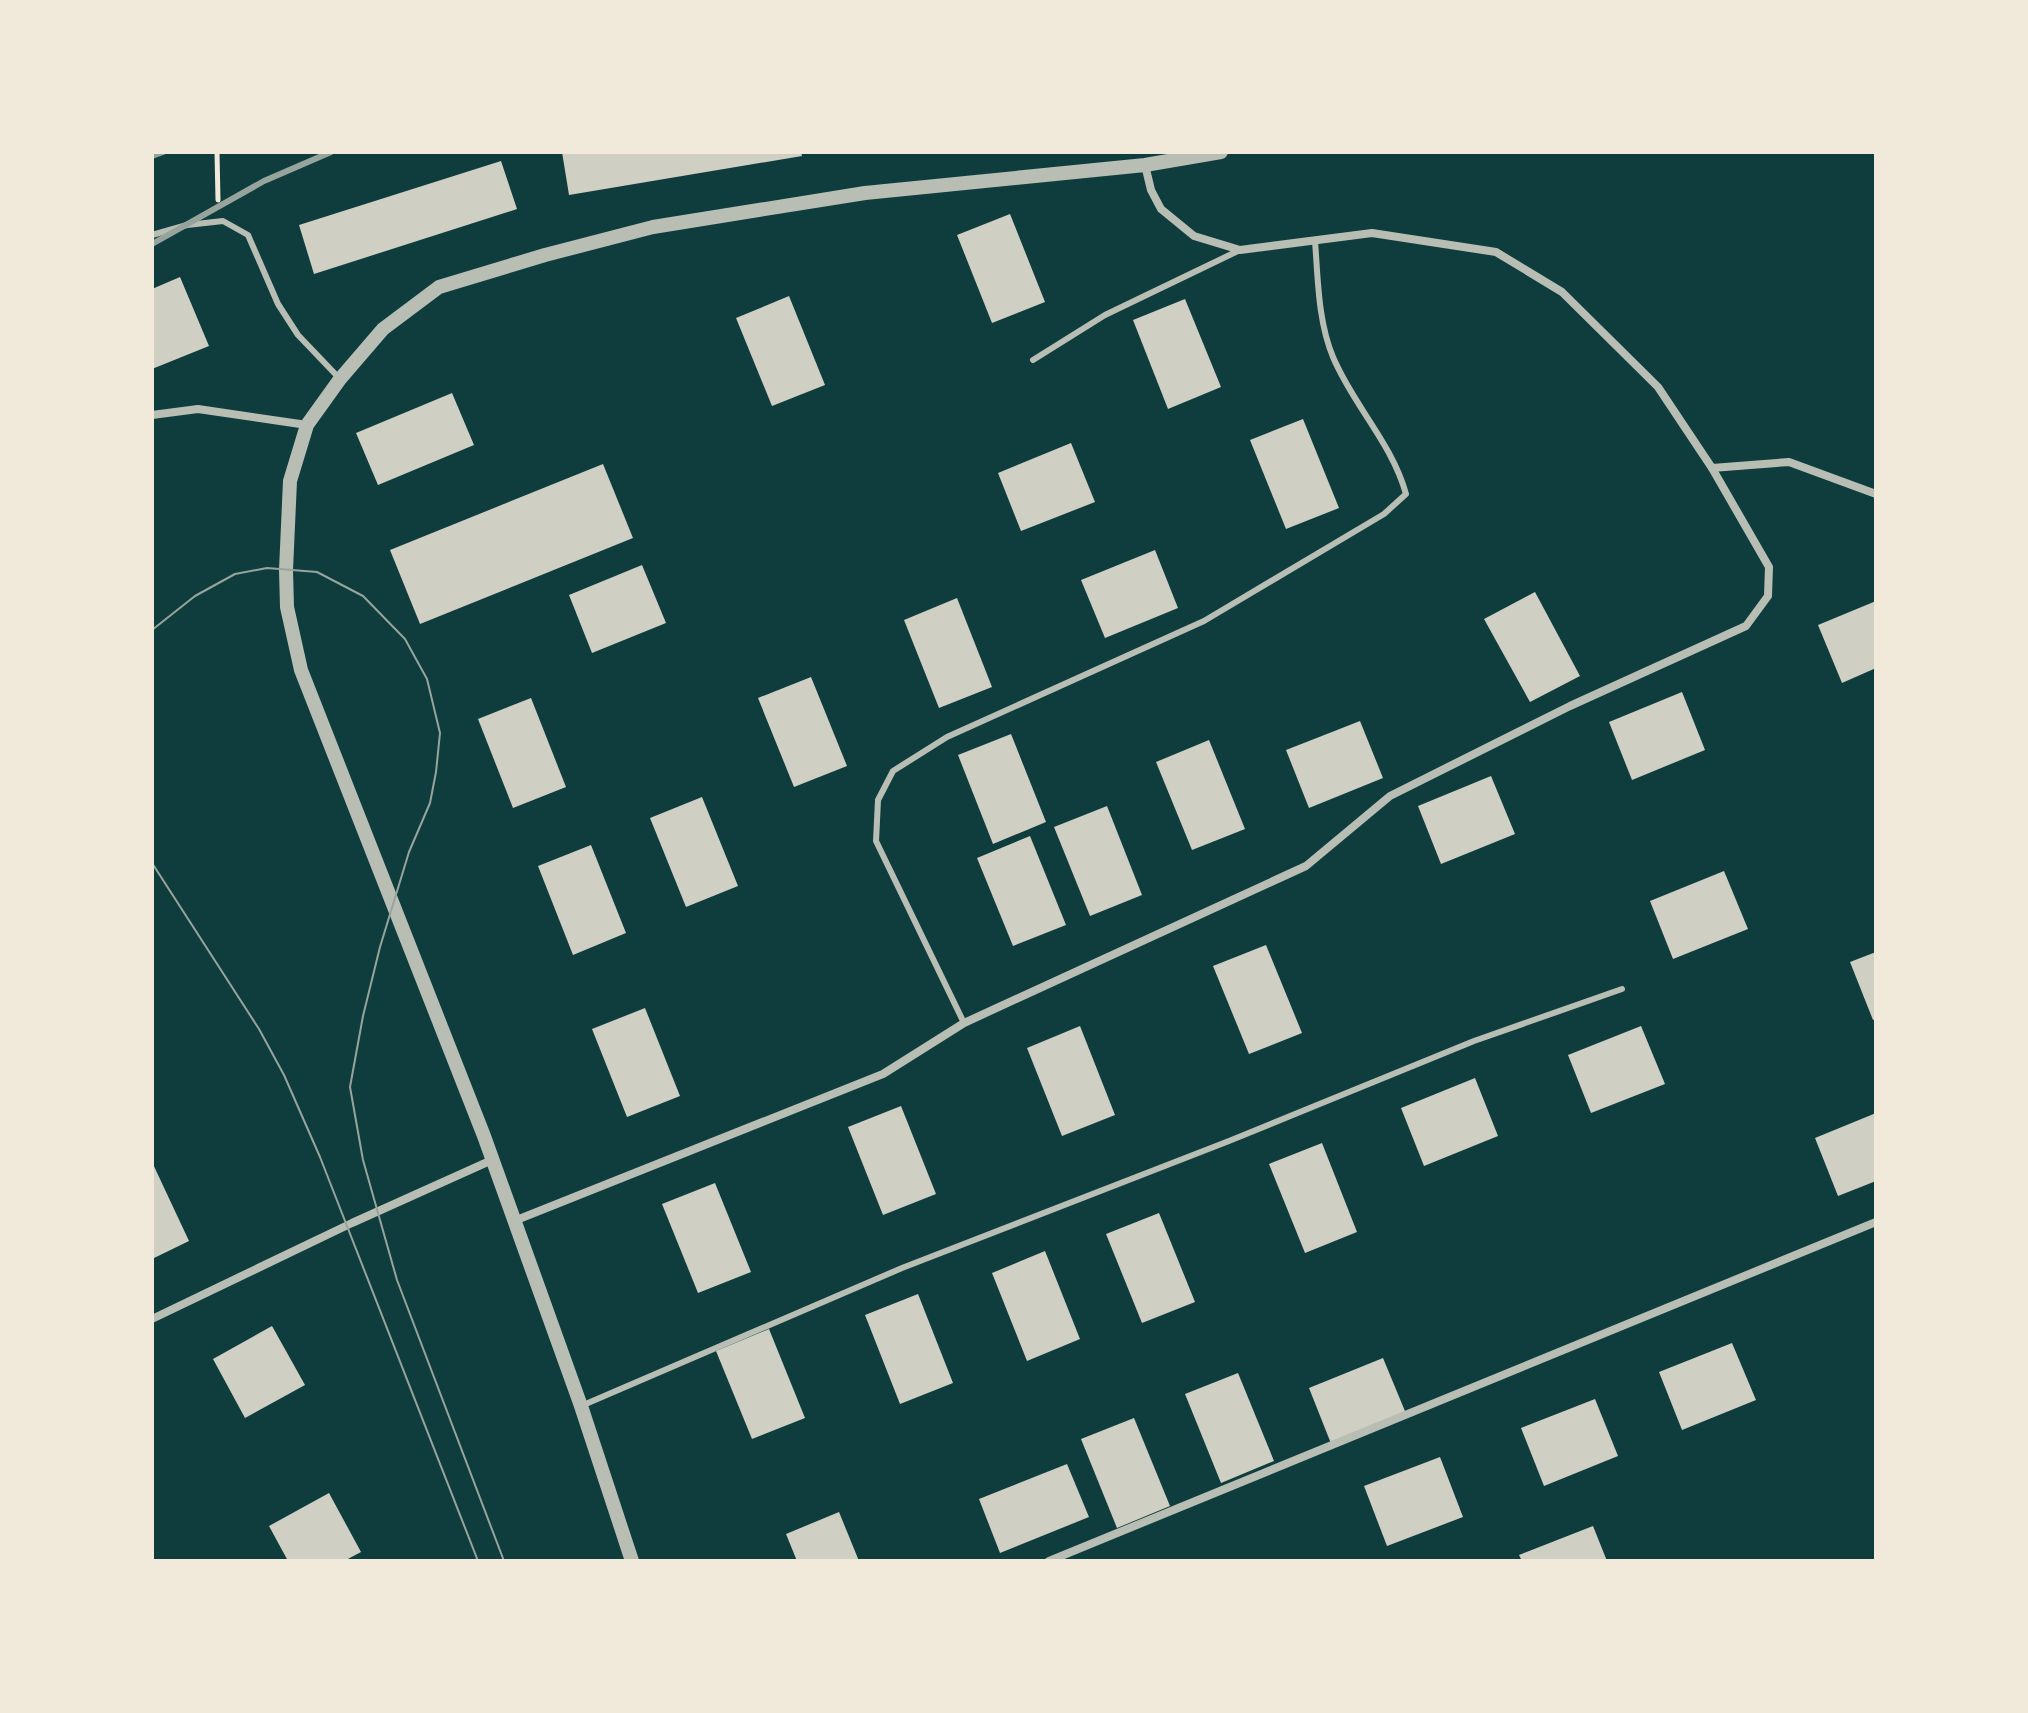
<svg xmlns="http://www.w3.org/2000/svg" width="2028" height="1713" font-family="'Roboto Condensed',sans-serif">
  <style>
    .building { fill: #cfcfc3 }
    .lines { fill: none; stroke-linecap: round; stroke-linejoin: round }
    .path { stroke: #f1e9da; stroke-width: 5 }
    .service { stroke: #b8beb3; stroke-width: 6 }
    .minor { stroke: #b8beb3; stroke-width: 8 }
    .tertiary { stroke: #b8beb3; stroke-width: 14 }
    .tram { stroke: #97a49c; stroke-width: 2 }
    .rail { stroke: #97a49c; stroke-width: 6 }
  </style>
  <rect width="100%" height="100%" fill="#0f3d3e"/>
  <!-- building -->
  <g class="building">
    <polygon points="562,152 801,152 802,156 569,195"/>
    <polygon points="501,161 517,209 314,274 299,225"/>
    <polygon points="1010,214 1045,302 992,323 957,235"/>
    <polygon points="180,277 209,346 152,369 152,289"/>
    <polygon points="789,296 825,385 772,406 736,318"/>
    <polygon points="1185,299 1221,387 1168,409 1133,320"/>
    <polygon points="452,393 474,445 378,485 356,433"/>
    <polygon points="1303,419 1339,508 1286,529 1250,440"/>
    <polygon points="1071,443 1095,502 1021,531 998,473"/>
    <polygon points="603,464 633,538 420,624 390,550"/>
    <polygon points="1155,550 1178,608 1105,638 1081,580"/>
    <polygon points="642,565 666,623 592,653 569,595"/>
    <polygon points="1535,592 1580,676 1530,702 1484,619"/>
    <polygon points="957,598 992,687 939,708 904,620"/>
    <polygon points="1876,601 1876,668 1842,683 1818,625"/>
    <polygon points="811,677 847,766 794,787 758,698"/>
    <polygon points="1682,692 1705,750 1632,780 1609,722"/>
    <polygon points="531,698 566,787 513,808 478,719"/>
    <polygon points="1360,721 1383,778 1309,808 1286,750"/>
    <polygon points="1011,734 1046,822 993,844 958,755"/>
    <polygon points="1209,740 1245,829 1192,850 1156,762"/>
    <polygon points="1491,776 1515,834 1441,864 1418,806"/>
    <polygon points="702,797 738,886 686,907 650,818"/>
    <polygon points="1107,806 1142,895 1090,916 1054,827"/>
    <polygon points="1030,836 1066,925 1013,946 977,858"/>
    <polygon points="591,845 626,933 573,955 538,866"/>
    <polygon points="1724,871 1748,929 1673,959 1650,901"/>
    <polygon points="1266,945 1302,1033 1249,1054 1213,966"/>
    <polygon points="1876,952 1876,1019 1873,1020 1850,962"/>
    <polygon points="645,1008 680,1096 627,1117 592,1029"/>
    <polygon points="1080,1026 1115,1115 1062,1136 1027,1048"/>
    <polygon points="1641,1026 1665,1084 1591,1113 1568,1055"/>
    <polygon points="1475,1078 1498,1136 1424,1166 1401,1108"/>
    <polygon points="901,1106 936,1194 883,1215 848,1127"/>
    <polygon points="1876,1113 1876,1181 1838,1196 1815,1138"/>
    <polygon points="1322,1143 1357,1232 1305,1253 1269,1164"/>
    <polygon points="152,1162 189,1241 152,1259"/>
    <polygon points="715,1183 751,1272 698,1293 662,1204"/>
    <polygon points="1159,1213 1195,1302 1142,1323 1106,1234"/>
    <polygon points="1045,1251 1080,1339 1027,1361 992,1273"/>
    <polygon points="918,1294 953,1383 900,1404 865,1315"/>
    <polygon points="272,1326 305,1385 245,1418 213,1359"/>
    <polygon points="769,1329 805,1418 752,1439 716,1351"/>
    <polygon points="1732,1343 1756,1400 1682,1430 1659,1372"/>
    <polygon points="1383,1358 1407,1416 1332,1446 1309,1388"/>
    <polygon points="1238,1373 1274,1461 1221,1483 1185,1394"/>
    <polygon points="1595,1399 1618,1456 1544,1486 1521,1428"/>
    <polygon points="1134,1418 1170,1506 1117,1528 1081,1439"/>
    <polygon points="1440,1457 1463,1517 1387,1546 1364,1486"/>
    <polygon points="1067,1464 1089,1517 1000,1553 979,1499"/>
    <polygon points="329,1493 361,1552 344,1561 288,1561 269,1526"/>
    <polygon points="839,1512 859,1561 797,1561 786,1534"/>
    <polygon points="1593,1526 1607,1561 1522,1561 1519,1555"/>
  </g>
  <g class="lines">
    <!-- path -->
    <polyline class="path" points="217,152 218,200"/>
    <!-- service -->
    <g class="service">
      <polyline points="152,235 187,225 223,221 248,235 278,304 298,335 340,379"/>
      <polyline points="1033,360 1105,315 1240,250"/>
      <path d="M 964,1023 L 876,841 L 878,800 L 893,771 L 947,737 L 1204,621 L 1384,514 L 1406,494 C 1392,443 1353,405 1333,357 C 1318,321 1318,279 1315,241"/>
      <polyline points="581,1406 902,1268 1229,1141 1474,1041 1622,989"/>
    </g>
    <!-- minor -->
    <g class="minor">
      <polyline points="1145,165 1151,190 1161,209 1194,236 1240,250 1372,233 1496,252 1562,292 1658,387 1712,468 1789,462 1876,494"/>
      <polyline points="152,415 198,409 307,425"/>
      <polyline points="514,1221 883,1074 964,1023 1306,866 1390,796 1570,706 1746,626 1768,596 1769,567 1712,468"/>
      <polyline points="152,1319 352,1223 492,1160"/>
      <polyline points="1049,1561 1876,1222"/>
    </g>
    <!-- tertiary -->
    <polyline class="tertiary" points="632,1561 581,1406 484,1136 301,670 287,607 286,570 290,481 307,425 340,379 383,329 439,287 545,255 653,227 865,193 1145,165 1221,152"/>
    <!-- tram -->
    <g class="tram">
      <polyline points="152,630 195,596 235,574 267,568 317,572 363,596 405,639 427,679 440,733 436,772 430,803 409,852 380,947 363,1016 350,1087 363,1160 397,1280 504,1561"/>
      <polyline points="152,863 259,1029 284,1075 320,1157 478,1561"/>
    </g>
    <!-- rail -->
    <g class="rail">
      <polyline points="152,156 163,152"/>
      <polyline points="152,244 264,181 331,152"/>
    </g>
  </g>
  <!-- border -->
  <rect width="2028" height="1713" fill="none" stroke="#f1e9da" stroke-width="308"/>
</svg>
